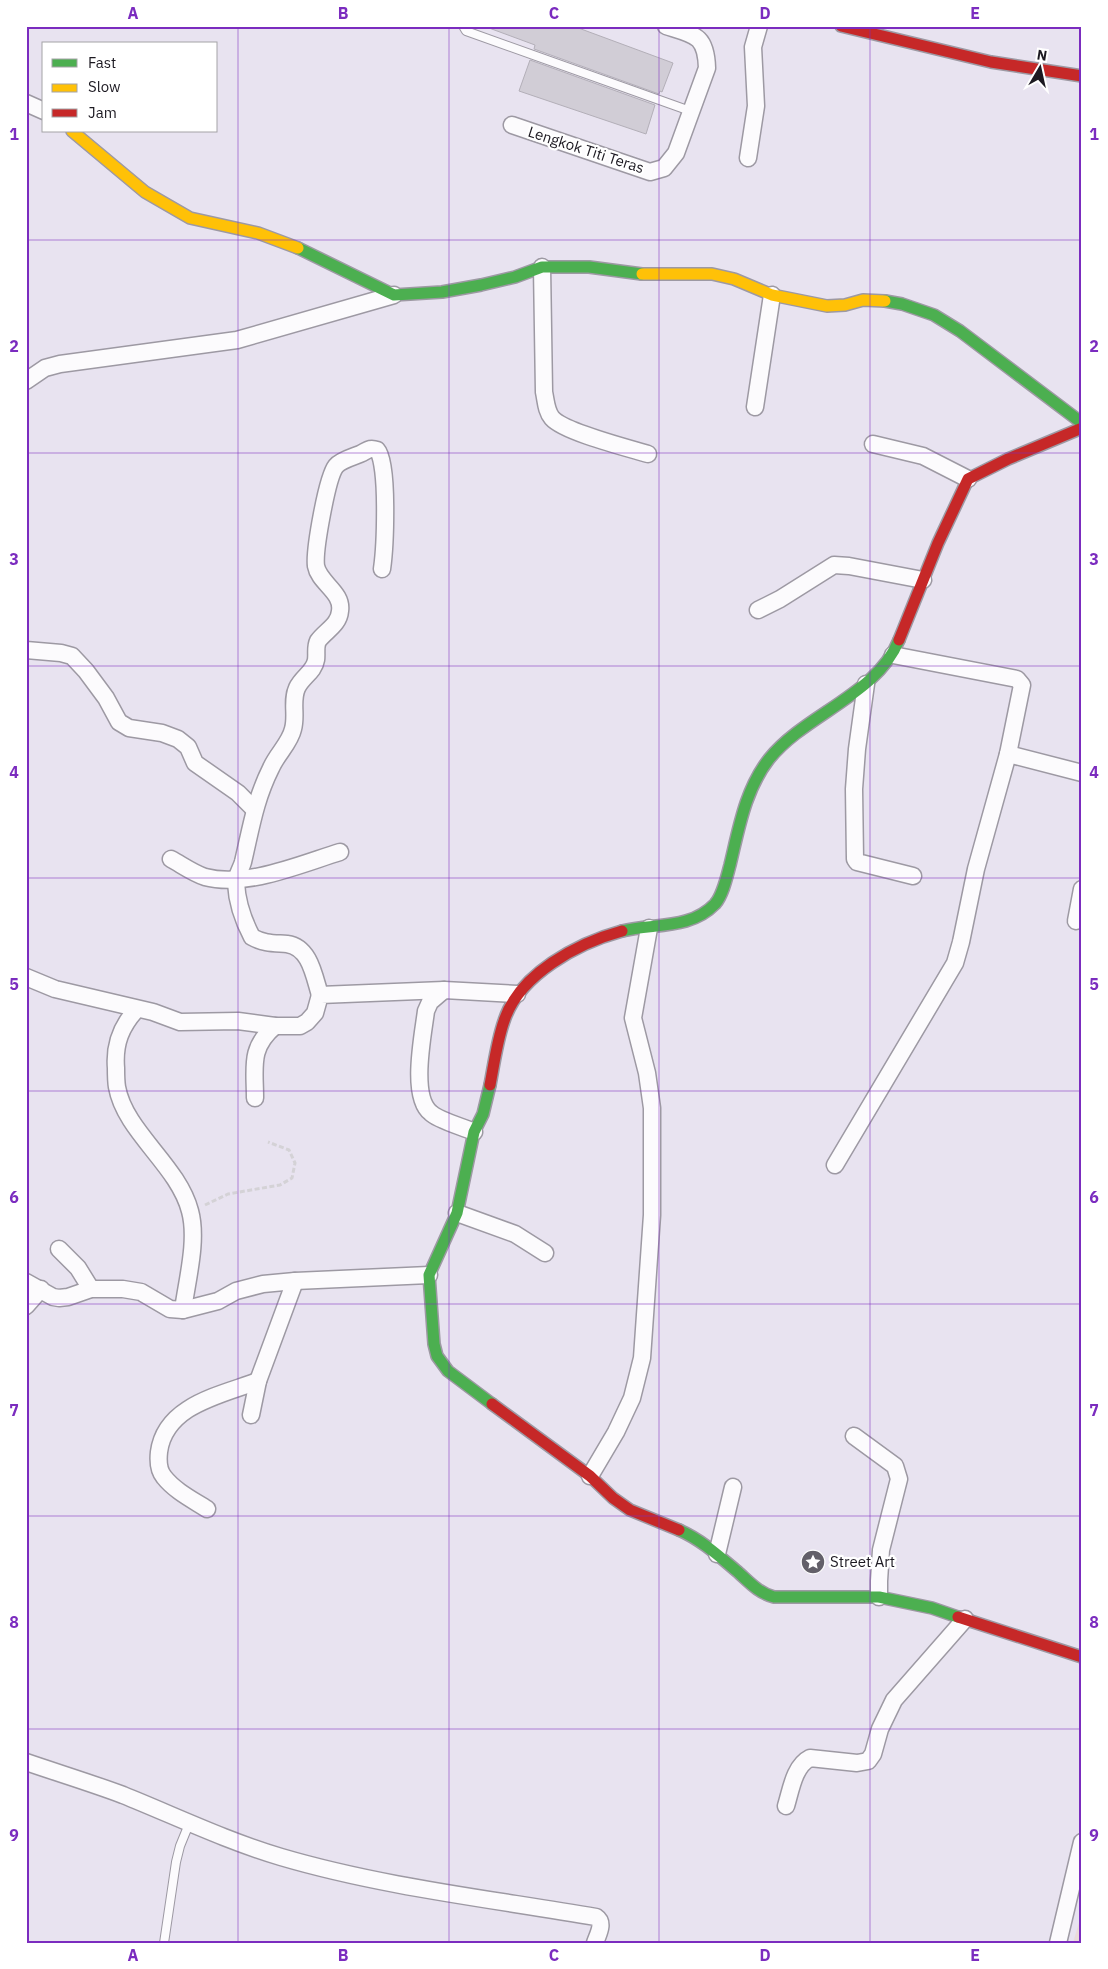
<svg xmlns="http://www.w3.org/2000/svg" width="1108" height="1969" font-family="'IBM Plex Sans',sans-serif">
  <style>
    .education { fill: #eadbdb }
    .building { fill: #d1cdd6; stroke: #b3afb8 }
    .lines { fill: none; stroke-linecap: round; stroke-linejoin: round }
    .lane-casing { stroke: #9d99a3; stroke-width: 10 }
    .street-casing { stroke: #9d99a3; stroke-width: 19 }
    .fast-casing { stroke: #9d99a3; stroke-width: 14 }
    .slow-casing { stroke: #9d99a3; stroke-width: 14 }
    .jam-casing { stroke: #9d99a3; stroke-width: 14 }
    .path { stroke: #d4d2d6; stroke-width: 3; stroke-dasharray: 5 2.5; stroke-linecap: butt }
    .lane { stroke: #fcfbfd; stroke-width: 8 }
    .street { stroke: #fcfbfd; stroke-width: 16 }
    .fast { stroke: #4caf50; stroke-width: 11 }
    .slow { stroke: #ffc107; stroke-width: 11 }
    .jam { stroke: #c62828; stroke-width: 11 }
    .grid { fill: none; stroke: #7b2cbf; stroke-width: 1; stroke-opacity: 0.55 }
    .labels { text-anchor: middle; stroke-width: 4.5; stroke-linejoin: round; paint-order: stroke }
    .street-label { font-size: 15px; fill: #1c1921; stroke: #fff }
    .poi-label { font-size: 15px; fill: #1c1921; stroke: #fff; text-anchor: start }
    .neatline { fill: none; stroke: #7b2cbf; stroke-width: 2 }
    .grid-label { font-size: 16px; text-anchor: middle; font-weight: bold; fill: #7b2cbf }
  </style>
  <rect width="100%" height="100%" fill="#e8e3f0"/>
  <!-- education -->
  <polygon class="education" points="1082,1912 1082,1943 1073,1943"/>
  <!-- building -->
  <g class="building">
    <polygon points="489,26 573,26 673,63 662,92 660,91 659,94 534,49 535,45 489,28"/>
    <polygon points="530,60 655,105 646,134 519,91"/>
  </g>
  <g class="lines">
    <!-- lane casing -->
    <g class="lane-casing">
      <g id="lane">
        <polyline points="463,26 466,31 693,112"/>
        <polyline points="164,1943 176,1862 180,1846 189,1824"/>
      </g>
    </g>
    <!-- street casing -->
    <g class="street-casing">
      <g id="street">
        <polyline points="26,103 44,111"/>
        <path d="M 512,125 L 650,172 L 664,168 L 676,153 L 707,68 C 706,35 695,35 666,26"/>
        <polyline points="748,158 756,106 753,47 759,26"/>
        <path d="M 542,267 L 544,392 C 546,401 546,411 552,418 C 564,432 628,448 648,454"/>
        <polyline points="26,381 45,368 60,364 237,340 394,295"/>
        <polyline points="755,407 772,295"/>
        <polyline points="873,444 923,456 968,479"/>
        <polyline points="758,610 780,599 834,565 849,566 923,580"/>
        <polyline points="26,650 61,653 72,656 86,671 106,698 119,722 129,728 162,733 178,739 188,747 195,763 238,793 254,809"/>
        <polyline points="866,684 857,749 854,789 855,859 857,862 913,876"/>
        <polyline points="1008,754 1082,773"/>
        <path d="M 171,859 C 182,865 193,873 205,877 C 246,888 301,864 340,852"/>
        <polyline points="1076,921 1082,889"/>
        <polyline points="26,977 55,989 153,1012 180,1022 238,1021 275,1026 300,1026 307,1022 315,1013 320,995 444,990 517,994"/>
        <path d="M 444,990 L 430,1002 L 426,1011 C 423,1035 410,1097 431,1113 C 438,1120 463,1127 474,1132"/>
        <path d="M 320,995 C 314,976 310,947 287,944 C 274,943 265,944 252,937 C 243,920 237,903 236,883 C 236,876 241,869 243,862 C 251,828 255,800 271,768 C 277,754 290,743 293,729 C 297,715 291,701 297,688 C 302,677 314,672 316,660 C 317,654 315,647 318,641 C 325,631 339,625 340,611 C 343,592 319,583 316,566 C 314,551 327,477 336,466 C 341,460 353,457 360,454 C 367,451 369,447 377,450 C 389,463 385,548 382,569"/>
        <path d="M 137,1009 C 121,1026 114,1044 116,1068 C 116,1074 116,1081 117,1087 C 125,1132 178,1165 190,1211 C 198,1240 187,1280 183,1310"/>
        <path d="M 255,1098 C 255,1067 249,1048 275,1026"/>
        <polyline points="835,1165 955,963 961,942 976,869 1008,754 1022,685 1017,679 893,655"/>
        <polyline points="457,1213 515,1234 545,1253"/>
        <polyline points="59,1249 78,1268 91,1289"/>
        <polyline points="26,1282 53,1297 59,1298 68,1297 91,1289 123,1289 141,1292 170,1309 183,1310 218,1301 236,1291 263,1284 295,1281 429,1275"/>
        <polyline points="26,1306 41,1289"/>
        <polyline points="251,1415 258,1381 295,1281"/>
        <polyline points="854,1436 895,1466 899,1479 881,1550 879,1581 879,1597"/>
        <polyline points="590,1476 616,1432 632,1398 642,1358 652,1215 652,1108 647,1073 633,1018 649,928"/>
        <path d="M 207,1509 C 193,1500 175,1491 164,1477 C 158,1470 158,1461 159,1452 C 165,1405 221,1395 258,1381"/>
        <polyline points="717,1554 733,1487"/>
        <path d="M 26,1762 C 58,1773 91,1783 123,1795 C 175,1816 227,1841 281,1857 C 383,1887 491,1899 596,1917 C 605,1923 598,1934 595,1943"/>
        <path d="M 786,1806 C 791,1790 794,1766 810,1758 L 857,1763 L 868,1761 L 873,1754 L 880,1729 L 894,1700 L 965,1619"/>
        <polyline points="1058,1943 1082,1842"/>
      </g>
    </g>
    <!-- fast casing -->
    <g class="fast-casing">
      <g id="fast">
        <polyline points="298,248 394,295 442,292 481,285 515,277 542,267 589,267 642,274"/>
        <polyline points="885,301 902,304 934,315 960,331 1082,423"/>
        <path d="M 622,931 C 654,923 690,930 715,904 C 723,895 727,876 730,865 C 739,828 745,790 769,759 C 805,714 877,695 899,640"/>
        <polyline points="490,1085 483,1114 474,1132 457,1213 429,1275 434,1344 437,1356 448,1371 492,1404"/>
        <path d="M 679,1530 C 702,1540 720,1557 739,1573 C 750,1583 759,1593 774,1597 L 879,1597 L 932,1608 L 958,1617"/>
      </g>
    </g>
    <!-- slow casing -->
    <g class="slow-casing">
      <g id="slow">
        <polyline points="72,131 145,192 190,218 258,233 298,248"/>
        <polyline points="642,274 712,274 734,279 772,295 827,306 845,305 863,300 885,301"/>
      </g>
    </g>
    <!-- jam casing -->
    <g class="jam-casing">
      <g id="jam">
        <polyline points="841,26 991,62 1082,76"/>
        <polyline points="899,640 938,543 968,479 1008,459 1082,428"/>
        <path d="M 490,1085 C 494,1064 497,1041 504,1021 C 519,974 578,943 622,931"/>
        <polyline points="492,1404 590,1476 613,1498 630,1510 679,1530"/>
        <polyline points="958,1617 1082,1657"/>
      </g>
    </g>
    <!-- path -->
    <polyline class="path" points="205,1205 228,1194 280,1185 292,1178 295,1163 289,1150 268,1142"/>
    <!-- lane -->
    <use href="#lane" class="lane"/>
    <!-- street -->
    <use href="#street" class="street"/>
    <!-- fast -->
    <use href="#fast" class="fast"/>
    <!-- slow -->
    <use href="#slow" class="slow"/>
    <!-- jam -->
    <use href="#jam" class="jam"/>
  </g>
  <!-- grid -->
  <path class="grid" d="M 238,26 L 238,1943M 449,26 L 449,1943M 659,26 L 659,1943M 870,26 L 870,1943M 26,240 L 1082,240M 26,453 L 1082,453M 26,666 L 1082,666M 26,878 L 1082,878M 26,1091 L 1082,1091M 26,1304 L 1082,1304M 26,1516 L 1082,1516M 26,1729 L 1082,1729"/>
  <!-- icons -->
  <defs>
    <g id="sight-disc" transform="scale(1.25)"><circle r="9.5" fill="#636069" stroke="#fff"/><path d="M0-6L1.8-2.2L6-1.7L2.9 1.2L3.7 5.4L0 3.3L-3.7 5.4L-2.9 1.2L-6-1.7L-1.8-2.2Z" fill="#fff"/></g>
  </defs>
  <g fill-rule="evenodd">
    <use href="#sight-disc" x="813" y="1562"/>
  </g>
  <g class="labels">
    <!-- street labels -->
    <g class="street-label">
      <text transform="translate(586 150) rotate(18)" y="5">Lengkok Titi Teras</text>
    </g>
    <!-- poi labels -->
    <g class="poi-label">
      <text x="830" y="1567">Street Art</text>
    </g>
  </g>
  <!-- border -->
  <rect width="1108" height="1969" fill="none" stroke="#ffffff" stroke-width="55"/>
  <!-- legend -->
  <rect x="42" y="42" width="175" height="90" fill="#ffffff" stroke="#a4a3a6"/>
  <rect x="52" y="59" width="25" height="8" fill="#4caf50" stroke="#a4a3a6"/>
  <text x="88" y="68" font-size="15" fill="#1c1921">Fast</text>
  <rect x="52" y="84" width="25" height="8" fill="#ffc107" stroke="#a4a3a6"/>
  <text x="88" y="92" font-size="15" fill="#1c1921">Slow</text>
  <rect x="52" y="109" width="25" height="8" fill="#c62828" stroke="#a4a3a6"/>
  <text x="88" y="118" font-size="15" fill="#1c1921">Jam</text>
  <!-- north arrow -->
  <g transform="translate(1040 68) rotate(9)" stroke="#ffffff" stroke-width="4" paint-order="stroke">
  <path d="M0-4L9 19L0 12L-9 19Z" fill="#1c1921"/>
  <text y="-8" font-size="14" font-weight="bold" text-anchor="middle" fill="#1c1921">N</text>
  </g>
  <rect x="28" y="28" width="1052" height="1914" class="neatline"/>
  <g class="grid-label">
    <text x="133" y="19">A</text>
    <text x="343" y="19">B</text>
    <text x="554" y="19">C</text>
    <text x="765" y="19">D</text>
    <text x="975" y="19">E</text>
    <text x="14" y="140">1</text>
    <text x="1094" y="140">1</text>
    <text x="14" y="352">2</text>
    <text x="1094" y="352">2</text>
    <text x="14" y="565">3</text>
    <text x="1094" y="565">3</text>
    <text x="14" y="778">4</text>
    <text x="1094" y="778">4</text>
    <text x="14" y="990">5</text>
    <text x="1094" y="990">5</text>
    <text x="14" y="1203">6</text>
    <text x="1094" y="1203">6</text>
    <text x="14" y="1416">7</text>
    <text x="1094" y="1416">7</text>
    <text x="14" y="1628">8</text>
    <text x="1094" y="1628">8</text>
    <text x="14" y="1841">9</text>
    <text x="1094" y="1841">9</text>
    <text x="133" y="1961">A</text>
    <text x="343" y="1961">B</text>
    <text x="554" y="1961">C</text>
    <text x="765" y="1961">D</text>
    <text x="975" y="1961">E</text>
  </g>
</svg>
